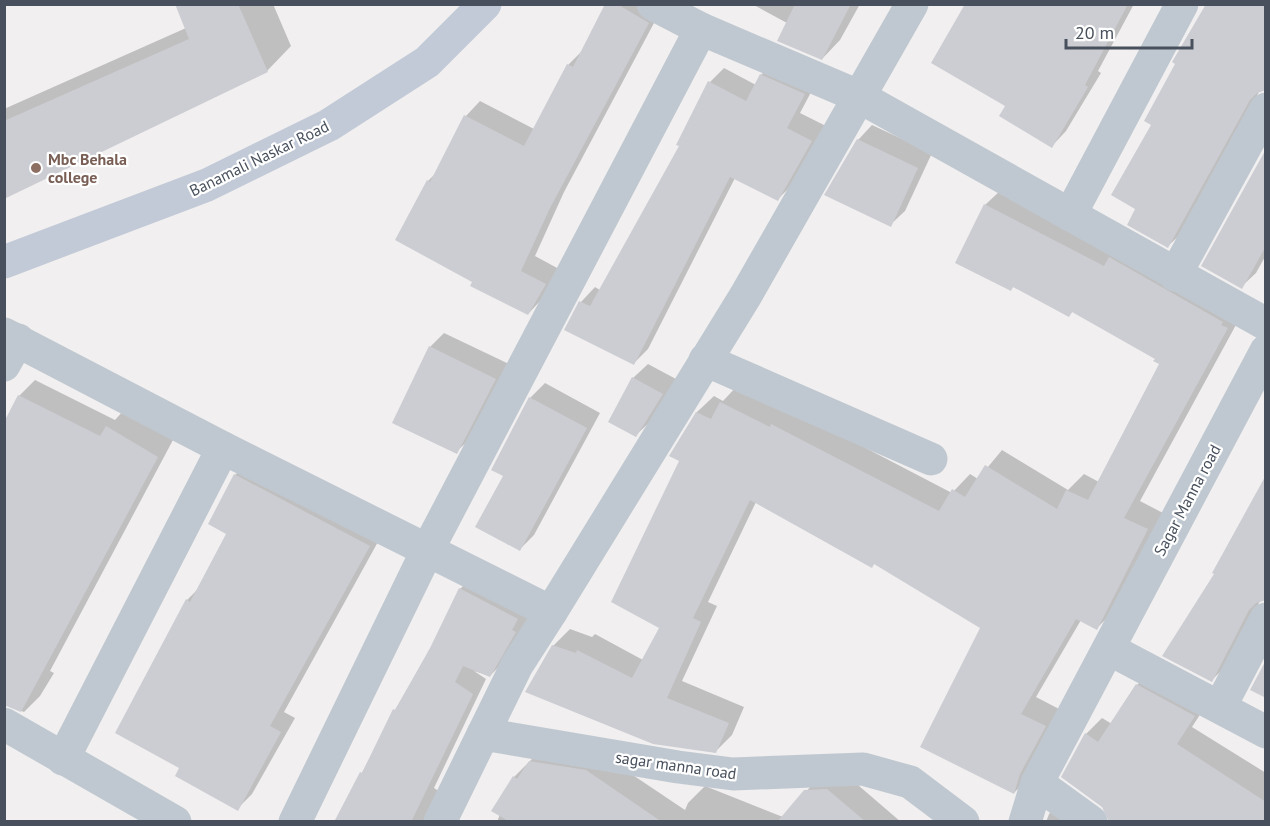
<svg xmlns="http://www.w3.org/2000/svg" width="1270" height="826" font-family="'PT Sans',sans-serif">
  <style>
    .shadow { fill: #0003 }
    .building { fill: #cccdd3 }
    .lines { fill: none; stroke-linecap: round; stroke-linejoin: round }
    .street { stroke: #bfc8d0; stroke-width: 33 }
    .secondary { stroke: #c2cad7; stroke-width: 33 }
    .education-dot { fill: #8d6e63; stroke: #fff; stroke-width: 2 }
    .labels { text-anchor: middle; stroke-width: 4.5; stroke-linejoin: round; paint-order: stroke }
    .street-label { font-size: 16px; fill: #47505c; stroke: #fff }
    .education-label { font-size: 16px; font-weight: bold; fill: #785e54; stroke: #fff; text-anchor: start }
  </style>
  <rect width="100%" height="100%" fill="#f1efef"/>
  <!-- shadow -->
  <g class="shadow">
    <polygon points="176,4 273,4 291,46 267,71 4,197 4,109 186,28"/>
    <polygon points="607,4 655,4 662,8 564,192 535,256 559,269 542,299 528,314 474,281 428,181 436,173 466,116 480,101 534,129 568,65 583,50"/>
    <polygon points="752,4 860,4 840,40 822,59 787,23"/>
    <polygon points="967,4 1134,4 1098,71 1101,73 1066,131 1052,146 1007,106"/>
    <polygon points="775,61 818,79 800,113 826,126 792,185 777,200 735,178 648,349 634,363 566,330 581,302 595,287 600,290 681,146 710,82 724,68 756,85 761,75"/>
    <polygon points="1260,90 1183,232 1168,246 1137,208 1153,125"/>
    <polygon points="872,125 932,153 905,211 890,225 858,140"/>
    <polygon points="1266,152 1266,255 1256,273 1241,287"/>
    <polygon points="1002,189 1243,312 1140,501 1163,513 1113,612 1097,628 1081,620 1036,697 1061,710 1030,776 1014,793 982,627 875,563 871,567 756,502 708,602 717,606 682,681 744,707 732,735 716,751 553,646 570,629 592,637 595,634 643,660 661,627 681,460 671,455 697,412 714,396 723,401 737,386 789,408 952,493 970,474 978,479 1002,450 1068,490 1084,474 1099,482 1161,364 1157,358 1073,311 1068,316 1014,286 1011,289 985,205"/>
    <polygon points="444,333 509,364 471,438 456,452 430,347"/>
    <polygon points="648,364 676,379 651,421 636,435 633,378"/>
    <polygon points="35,380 115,420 123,411 173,440 50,671 54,673 40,696 24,712 4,704 19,396"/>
    <polygon points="545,383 600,413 534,535 520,549 505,475 493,470 530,398"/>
    <polygon points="249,461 384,531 284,712 295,718 252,794 237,809 181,768 187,600 198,589 228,533 235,475"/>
    <polygon points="1216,574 1260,601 1226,666 1212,680"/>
    <polygon points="474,575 529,617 504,661 490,676 474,671 486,679 434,788 440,792 427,822 336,822 395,710 431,649 460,589"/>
    <polygon points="1153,669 1210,699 1192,727 1266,773 1266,822 1111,822 1086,734 1102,718 1112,724 1137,685"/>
    <polygon points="546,745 603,755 685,810 688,803 705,786 783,817 822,774 844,773 901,822 497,822 514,777"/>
    <polygon points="1065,798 1101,822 1046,822 1049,814"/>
  </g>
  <!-- building -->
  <g class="building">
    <polygon points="175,4 238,4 268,72 4,199 4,121 189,39"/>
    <polygon points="605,4 617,4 649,23 550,208 521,271 546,284 528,315 470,286 472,282 395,240 427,180 430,182 464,115 524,146 567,64 573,67"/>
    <polygon points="795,4 851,4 822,60 777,41"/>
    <polygon points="965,4 1128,4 1085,85 1088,87 1052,148 999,116 1005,106 931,63"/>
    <polygon points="1206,4 1266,4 1266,90 1257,93 1250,100 1168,248 1127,225 1135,209 1111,195 1151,125 1144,121 1175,64 1172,62"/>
    <polygon points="760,74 805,94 787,128 812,141 778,201 730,177 634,365 564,330 579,301 590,306 679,146 676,145 708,81 746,101"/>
    <polygon points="857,139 918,168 891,227 824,195"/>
    <polygon points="1266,149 1266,246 1242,289 1201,266"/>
    <polygon points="984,204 1104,266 1109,257 1223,322 1221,325 1228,328 1124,518 1148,529 1097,630 1076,619 1021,714 1046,726 1020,774 1014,794 920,747 980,628 874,564 872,568 750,500 693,618 701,622 667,698 729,723 716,753 653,744 525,692 552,645 576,653 577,650 632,678 659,628 611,602 679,461 669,456 696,412 711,419 720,402 770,427 771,424 939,511 952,489 965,497 985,465 1057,509 1066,490 1088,500 1159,364 1153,361 1155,359 1072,312 1069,317 1013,287 1011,291 955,263"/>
    <polygon points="429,346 496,379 457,454 392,423"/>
    <polygon points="632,377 663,394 636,437 608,422"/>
    <polygon points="18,395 100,436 106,426 158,457 21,712 4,705 4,422"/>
    <polygon points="529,397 587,428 520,551 475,527 503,476 491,470"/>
    <polygon points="234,474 370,546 270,726 281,732 238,811 175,776 179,768 115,733 186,599 190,602 226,534 208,524"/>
    <polygon points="1266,475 1266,600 1256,603 1249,610 1212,682 1162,656 1214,574 1212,573"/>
    <polygon points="459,588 518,619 512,630 516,632 490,677 463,666 455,682 473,694 411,822 334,822 360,772 362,773 393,709 395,710 430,648"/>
    <polygon points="1266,660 1266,698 1250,690"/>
    <polygon points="1136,684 1195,716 1177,744 1266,802 1266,822 1109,822 1102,807 1061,777 1085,733 1098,742"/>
    <polygon points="529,761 586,770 662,822 510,822 491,811 513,776 517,779"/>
    <polygon points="827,789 866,822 777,822 804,790"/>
  </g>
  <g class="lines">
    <!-- street -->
    <g class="street">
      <polyline points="653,4 701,29 858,96 1266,324"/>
      <polyline points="1070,215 1182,4"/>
      <polyline points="1175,275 1266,109"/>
      <polyline points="4,334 223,448 551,612 517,665 440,822"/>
      <polyline points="705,360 931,459"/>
      <polyline points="4,365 18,340"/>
      <polyline points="551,612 746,295 912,4"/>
      <polyline points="1109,649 1266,732"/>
      <polyline points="1220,707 1266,619"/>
      <polyline points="4,724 175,822"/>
      <polyline points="483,734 678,767 733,774 863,769 910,782 963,822"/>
      <polyline points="63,759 223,448"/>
      <polyline points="1037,783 1091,822"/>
      <polyline points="295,822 428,549 701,29"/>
      <polyline points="1025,822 1037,783 1266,351"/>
    </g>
    <!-- secondary -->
    <polyline class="secondary" points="4,262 207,185 329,125 427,62 485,4"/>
  </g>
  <!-- markers -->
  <circle class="education-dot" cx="36" cy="168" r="6"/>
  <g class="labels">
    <!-- street labels -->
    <g class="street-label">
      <text transform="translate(259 158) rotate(-26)" y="6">Banamali Naskar Road</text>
      <text transform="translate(1187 500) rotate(-62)" y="6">Sagar Manna road</text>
      <text transform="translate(676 765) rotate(8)" y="6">sagar manna road</text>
    </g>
    <!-- education labels -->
    <g class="education-label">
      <text x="48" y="165">Mbc Behala<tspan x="48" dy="18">college</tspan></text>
    </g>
  </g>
  <!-- border -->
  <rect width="1270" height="826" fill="none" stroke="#47505c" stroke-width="12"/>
  <!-- scale -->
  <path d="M1066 39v9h126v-9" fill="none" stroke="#47505c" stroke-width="3"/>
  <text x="1075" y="39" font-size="18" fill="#47505c" stroke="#ffffff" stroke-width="4.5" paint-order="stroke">20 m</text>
</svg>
